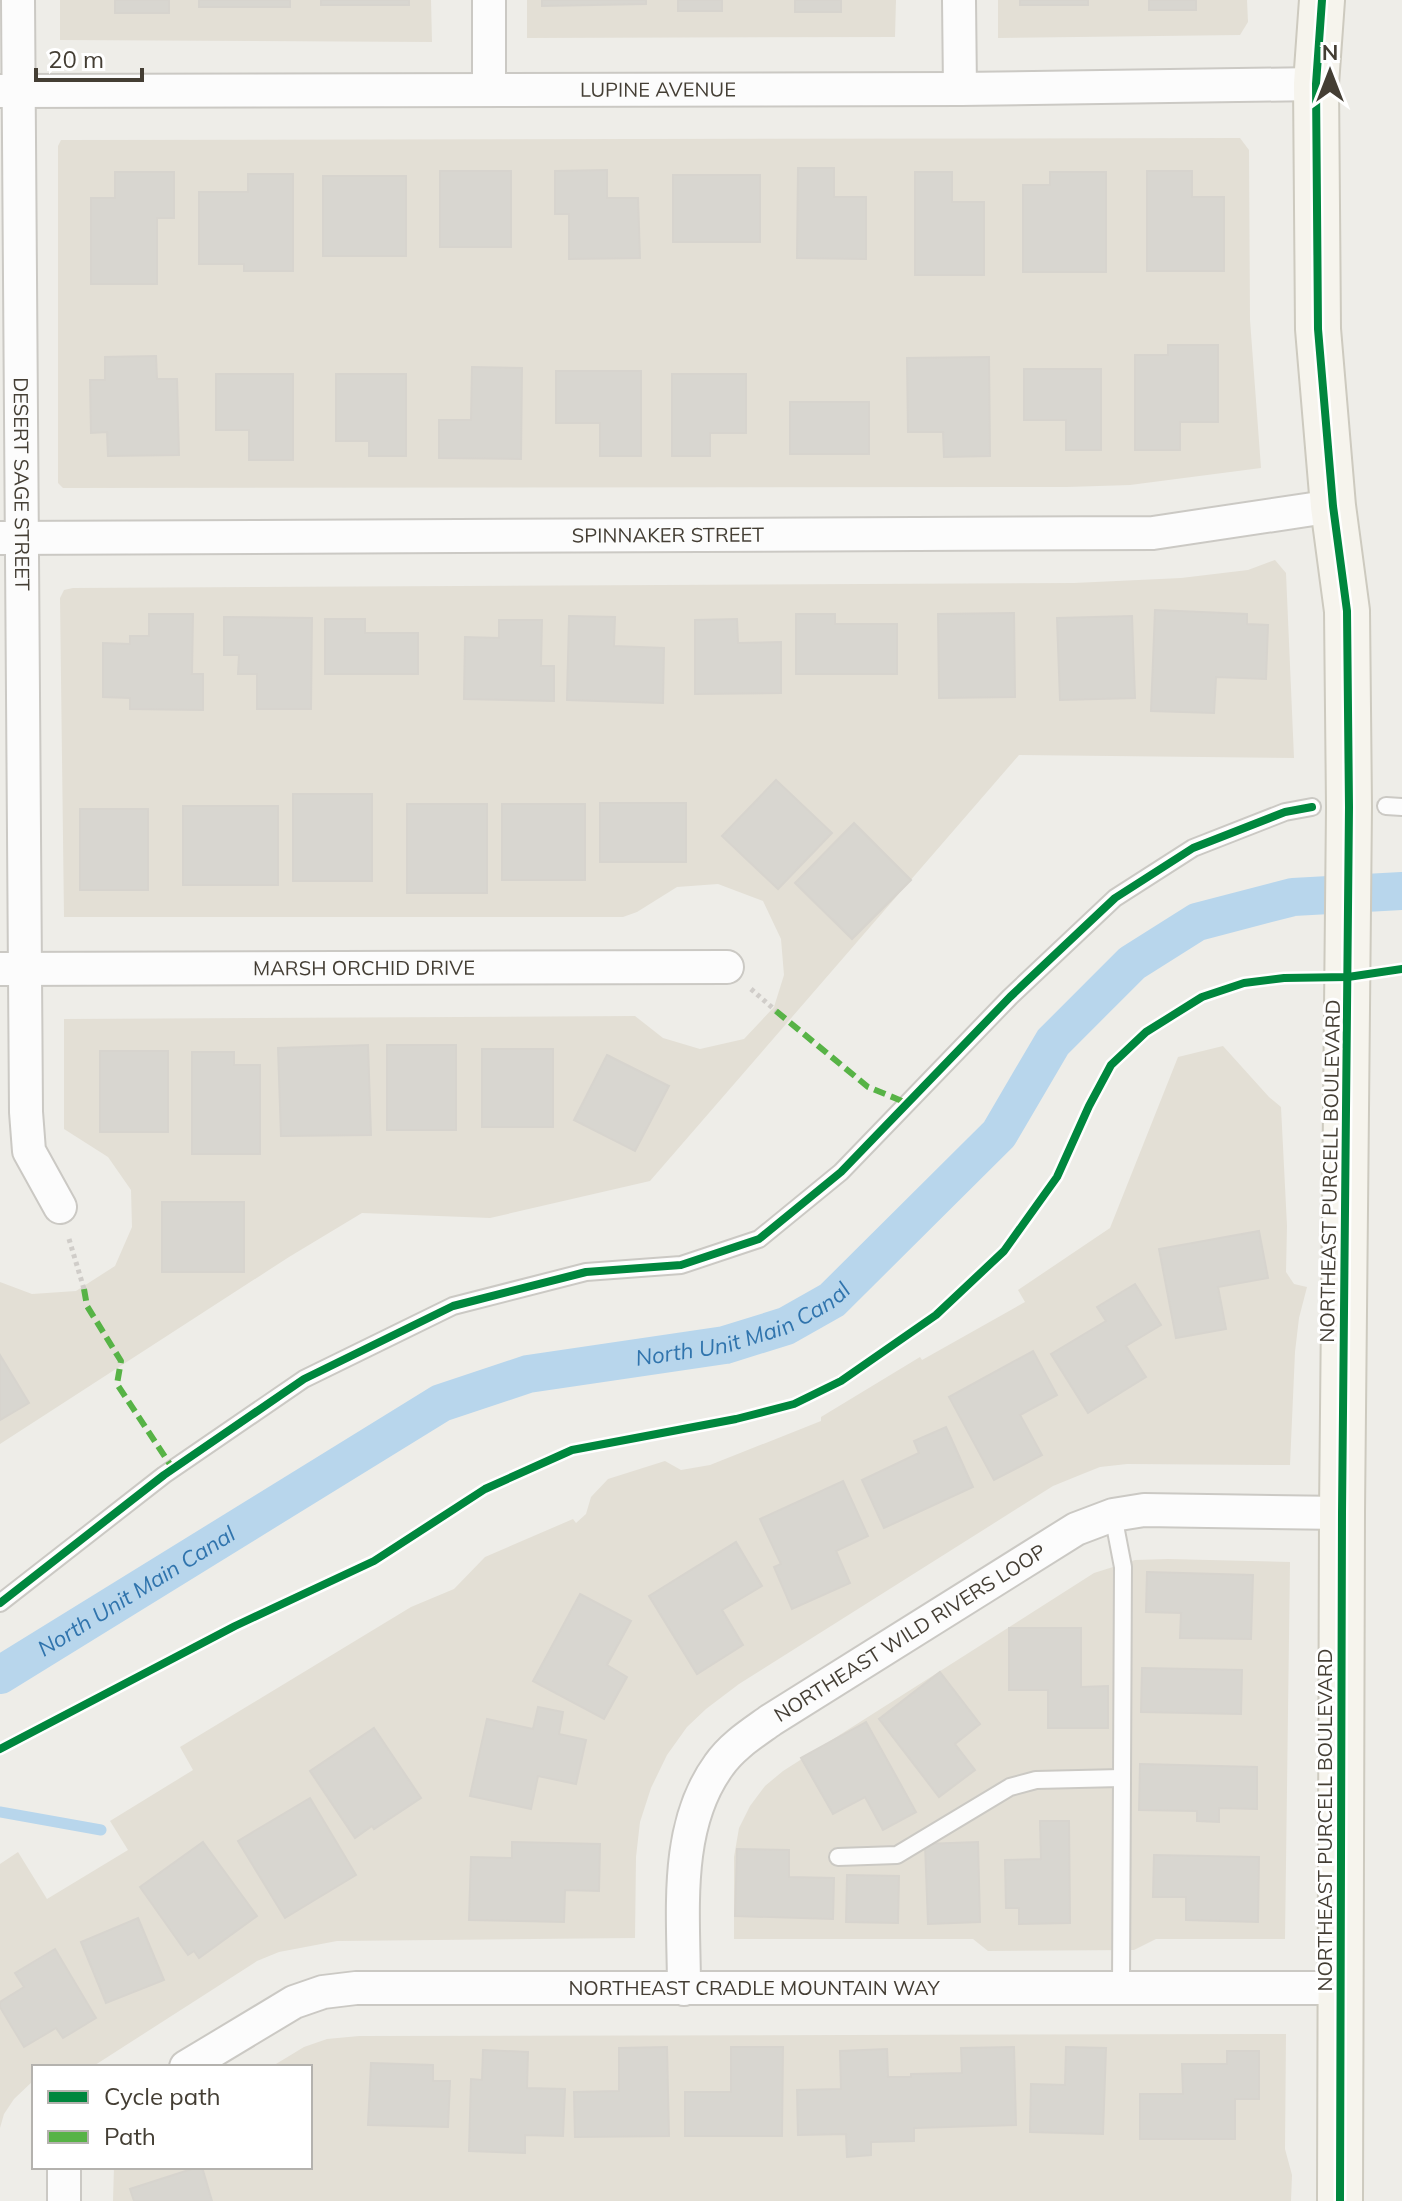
<svg xmlns="http://www.w3.org/2000/svg" width="1402" height="2201" font-family="Mulish,sans-serif">
  <style>
    .residential { fill: #e3dfd5 }
    .lines { fill: none; stroke-linecap: round; stroke-linejoin: round }
    .stream { stroke: #b8d6ec; stroke-width: 11 }
    .canal { stroke: #b8d6ec; stroke-width: 38 }
    .building { fill: #d8d6d0; stroke: #d7d4ce; stroke-width: 2 }
    .lane-casing { stroke: #cbc9c4; stroke-width: 20 }
    .street-casing { stroke: #cbc9c4; stroke-width: 36 }
    .secondary-casing { stroke: #cdcabf; stroke-width: 48 }
    .path { stroke: #d0cdc9; stroke-width: 5; stroke-dasharray: 4 4; stroke-linecap: butt }
    .lane { stroke: #fcfcfc; stroke-width: 16 }
    .street { stroke: #fcfcfc; stroke-width: 32 }
    .secondary { stroke: #f6f4ed; stroke-width: 44 }
    .quiet { stroke: #57b346; stroke-width: 6; stroke-dasharray: 12 6; stroke-linecap: butt }
    .cycleway-casing { stroke: #fff; stroke-width: 13 }
    .cycleway { stroke: #00873e; stroke-width: 8 }
    .labels { text-anchor: middle; stroke-width: 6; stroke-linejoin: round; paint-order: stroke }
    .street-label { font-size: 20px; fill: #443e34; stroke: #fff }
    .water-label { font-size: 22px; font-style: italic; fill: #3074ad; stroke: #fff }
  </style>
  <rect width="100%" height="100%" fill="#eeede8"/>
  <!-- residential -->
  <g class="residential">
    <polygon points="60,0 431,0 432,42 60,40"/>
    <polygon points="527,0 896,0 895,37 527,38"/>
    <polygon points="998,0 1247,0 1248,22 1240,35 998,38"/>
    <polygon points="1240,138 1249,150 1250,320 1261,468 1130,485 1067,487 63,488 58,483 58,146 61,140"/>
    <polygon points="1275,560 1286,573 1294,758 1019,755 650,1181 490,1218 362,1213 289,1257 0,1444 0,1282 32,1294 76,1291 115,1266 132,1227 131,1190 108,1157 64,1129 64,1019 635,1016 663,1038 700,1049 744,1039 774,1007 784,975 781,939 763,901 718,884 677,887 637,912 623,917 64,917 60,598 64,590 73,588 1074,583 1181,578 1248,570"/>
    <polygon points="1223,1046 1269,1097 1281,1107 1287,1226 1286,1272 1294,1284 1307,1287 1299,1318 1295,1352 1290,1465 1127,1464 1100,1467 1080,1475 1053,1486 739,1684 706,1709 687,1727 667,1755 651,1788 640,1822 636,1857 635,1938 337,1941 279,1952 257,1961 92,2067 34,2067 34,2080 14,2099 4,2114 0,2128 0,1864 18,1852 47,1899 128,1850 110,1821 193,1770 180,1747 411,1607 454,1589 485,1557 573,1519 576,1523 586,1514 591,1497 608,1479 665,1461 681,1470 710,1465 821,1421 821,1417 920,1357 922,1360 1025,1302 1018,1290 1110,1228 1178,1057"/>
    <polygon points="1168,1559 1290,1562 1285,1939 1156,1939 1134,1950 988,1951 973,1939 734,1939 734,1857 739,1828 750,1806 765,1786 783,1771 1094,1573 1135,1560"/>
    <polygon points="1286,2034 1285,2149 1292,2175 1291,2201 113,2201 114,2167 310,2167 310,2067 271,2067 304,2047 327,2039 359,2036"/>
  </g>
  <g class="lines">
    <!-- stream -->
    <polyline class="stream" points="0,1812 101,1830"/>
    <!-- canal -->
    <path class="canal" id="s1" d="M 0,1675 L 441,1403 L 528,1374 L 725,1345 L 786,1326 L 832,1300 L 999,1134 L 1053,1042 L 1132,963 L 1197,922 L 1293,897 L 1402,891"/>
  </g>
  <!-- building -->
  <g class="building">
    <rect x="115" y="0" width="54" height="13"/>
    <rect x="199" y="0" width="91" height="7"/>
    <rect x="321" y="0" width="88" height="5"/>
    <polygon points="542,0 646,0 646,4 542,6"/>
    <rect x="678" y="0" width="44" height="11"/>
    <rect x="795" y="0" width="46" height="12"/>
    <rect x="1020" y="0" width="68" height="5"/>
    <rect x="1149" y="0" width="47" height="10"/>
    <polygon points="798,168 834,168 834,197 866,197 866,259 797,258"/>
    <polygon points="607,170 607,198 638,198 640,258 569,259 569,214 555,214 555,171"/>
    <rect x="440" y="171" width="71" height="76"/>
    <polygon points="1147,171 1192,171 1192,197 1224,197 1224,271 1147,271"/>
    <polygon points="115,172 174,172 174,218 157,218 157,284 91,284 91,198 115,198"/>
    <polygon points="915,172 952,172 952,202 984,202 984,275 915,275"/>
    <polygon points="1050,172 1106,172 1106,272 1023,272 1023,185 1050,185"/>
    <polygon points="248,174 293,174 293,271 244,271 244,264 199,264 199,192 248,192"/>
    <rect x="673" y="175" width="87" height="67"/>
    <rect x="323" y="176" width="83" height="80"/>
    <polygon points="1168,345 1218,345 1218,422 1180,422 1180,450 1135,450 1135,355 1168,355"/>
    <polygon points="156,356 157,379 177,379 179,455 108,456 107,432 91,433 90,380 105,380 105,357"/>
    <polygon points="989,357 990,456 944,457 943,432 908,432 907,358"/>
    <polygon points="472,367 522,368 521,459 439,458 439,420 471,420"/>
    <polygon points="1024,369 1101,369 1101,450 1066,450 1066,420 1024,420"/>
    <polygon points="556,371 641,371 641,456 600,456 600,423 556,423"/>
    <polygon points="216,374 293,374 293,460 249,460 249,430 216,430"/>
    <polygon points="336,374 406,374 406,456 369,456 369,441 336,441"/>
    <polygon points="672,374 746,374 746,433 710,433 710,456 672,456"/>
    <rect x="790" y="402" width="79" height="52"/>
    <polygon points="1155,610 1247,614 1247,624 1268,625 1266,679 1216,677 1214,713 1151,711"/>
    <polygon points="1014,613 1015,697 939,698 938,614"/>
    <polygon points="149,614 193,614 192,674 203,674 203,710 130,709 130,698 103,697 103,643 130,644 130,636 149,636"/>
    <polygon points="796,614 835,614 835,624 897,624 897,674 796,674"/>
    <polygon points="569,616 615,617 614,646 664,648 663,703 567,700"/>
    <polygon points="1132,616 1135,698 1060,700 1057,618"/>
    <polygon points="224,617 312,618 311,709 257,709 257,674 238,674 239,655 224,655"/>
    <polygon points="325,619 365,619 365,633 418,633 418,674 325,674"/>
    <polygon points="737,619 738,643 781,642 781,693 695,694 695,620"/>
    <polygon points="499,620 542,620 541,666 554,666 554,701 464,699 465,637 499,638"/>
    <polygon points="776,780 832,833 778,889 722,836"/>
    <rect x="293" y="794" width="79" height="87"/>
    <rect x="600" y="803" width="86" height="59"/>
    <rect x="407" y="804" width="80" height="89"/>
    <rect x="502" y="804" width="83" height="76"/>
    <rect x="183" y="806" width="95" height="79"/>
    <rect x="80" y="809" width="68" height="81"/>
    <polygon points="854,823 911,880 852,939 795,883"/>
    <polygon points="368,1045 371,1135 281,1136 278,1048"/>
    <rect x="387" y="1045" width="69" height="85"/>
    <rect x="482" y="1049" width="71" height="78"/>
    <rect x="100" y="1051" width="68" height="81"/>
    <polygon points="192,1052 234,1052 234,1065 260,1065 260,1154 192,1154"/>
    <polygon points="607,1055 669,1086 635,1151 574,1120"/>
    <rect x="162" y="1202" width="82" height="70"/>
    <polygon points="1259,1231 1268,1278 1218,1287 1226,1329 1176,1338 1159,1249"/>
    <polygon points="1135,1284 1161,1325 1126,1346 1146,1377 1088,1413 1051,1354 1106,1321 1097,1307"/>
    <polygon points="1033,1351 1057,1395 1020,1415 1042,1455 994,1480 949,1397"/>
    <polygon points="0,1355 29,1403 0,1420"/>
    <polygon points="946,1427 973,1487 884,1528 862,1480 919,1453 914,1441"/>
    <polygon points="843,1481 868,1536 836,1551 850,1583 792,1609 774,1567 781,1564 760,1519"/>
    <polygon points="736,1542 762,1586 722,1610 743,1645 697,1674 649,1596"/>
    <polygon points="1147,1572 1253,1575 1251,1639 1180,1638 1181,1613 1146,1612"/>
    <polygon points="580,1594 631,1621 607,1665 627,1677 604,1719 533,1681"/>
    <polygon points="1009,1628 1081,1628 1081,1687 1108,1686 1108,1728 1048,1728 1048,1690 1009,1690"/>
    <polygon points="1142,1668 1242,1670 1241,1714 1141,1712"/>
    <polygon points="940,1672 980,1724 955,1744 975,1770 939,1797 879,1719"/>
    <polygon points="538,1707 563,1712 559,1734 586,1740 576,1784 538,1776 531,1809 470,1796 487,1719 533,1729"/>
    <polygon points="866,1722 916,1812 883,1830 865,1797 833,1814 801,1758"/>
    <polygon points="374,1728 421,1798 374,1829 372,1826 355,1838 310,1771"/>
    <polygon points="1140,1764 1257,1767 1257,1809 1219,1808 1219,1822 1197,1821 1197,1811 1139,1810"/>
    <polygon points="310,1798 356,1875 285,1918 238,1841"/>
    <polygon points="1040,1821 1069,1821 1070,1923 1019,1924 1019,1908 1006,1908 1005,1860 1041,1859"/>
    <polygon points="203,1842 257,1916 199,1958 194,1951 188,1955 140,1887"/>
    <polygon points="512,1842 600,1844 599,1891 565,1890 564,1922 469,1920 471,1857 512,1858"/>
    <polygon points="978,1842 980,1922 928,1924 925,1844"/>
    <polygon points="737,1849 789,1850 789,1877 834,1878 833,1919 735,1916"/>
    <polygon points="1154,1855 1259,1857 1258,1922 1186,1920 1186,1897 1153,1897"/>
    <polygon points="847,1875 899,1876 898,1923 846,1922"/>
    <polygon points="138,1918 164,1980 106,2003 81,1942"/>
    <polygon points="55,1949 96,2018 63,2038 56,2028 24,2047 0,2007 0,2002 24,1987 15,1973"/>
    <polygon points="667,2047 669,2136 575,2137 574,2092 619,2091 619,2048"/>
    <polygon points="731,2047 783,2047 782,2136 685,2136 685,2092 731,2092"/>
    <polygon points="1014,2047 1016,2125 914,2128 914,2141 871,2142 871,2155 847,2157 846,2134 798,2135 797,2090 841,2089 840,2051 887,2049 888,2077 911,2077 911,2074 962,2073 961,2048"/>
    <polygon points="1066,2047 1106,2048 1103,2134 1030,2132 1031,2084 1065,2085"/>
    <polygon points="483,2050 528,2052 527,2088 565,2089 563,2136 525,2135 525,2153 469,2151 471,2079 482,2080"/>
    <polygon points="1227,2051 1259,2051 1259,2099 1235,2099 1235,2139 1140,2139 1140,2094 1183,2094 1182,2064 1227,2064"/>
    <polygon points="371,2063 433,2065 433,2081 450,2081 448,2127 368,2125"/>
    <polygon points="198,2167 202,2167 212,2201 134,2201 130,2189"/>
  </g>
  <g class="lines">
    <!-- lane casing -->
    <g class="lane-casing">
      <g id="lane">
        <polyline points="1386,806 1402,807"/>
        <polyline points="1113,1515 1123,1567 1121,1987"/>
        <polyline points="0,1603 164,1475 304,1379 453,1306 586,1272 681,1265 759,1239 841,1172 1010,997 1115,898 1193,848 1285,812 1312,807"/>
        <polyline points="838,1857 897,1855 1010,1787 1036,1780 1121,1778"/>
      </g>
    </g>
    <!-- street casing -->
    <g class="street-casing">
      <g id="street">
        <path id="s2" d="M 18,0 L 26,1112 L 29,1151 L 60,1207"/>
        <polyline points="489,0 489,90"/>
        <polyline points="959,0 960,89"/>
        <path id="s3" d="M 0,91 L 960,89 L 1316,84"/>
        <path id="s4" d="M 0,538 L 1153,533 L 1333,506"/>
        <path id="s5" d="M 0,969 L 727,967"/>
        <path id="s6" d="M 684,1989 C 684,1915 673,1828 719,1765 C 732,1746 753,1733 771,1720 L 1076,1529 L 1113,1515 L 1144,1510 L 1342,1513"/>
        <path id="s7" d="M 186,2067 L 294,2002 L 323,1992 L 356,1988 L 1341,1988"/>
        <polyline points="64,2201 64,2167"/>
      </g>
    </g>
    <!-- secondary casing -->
    <g class="secondary-casing">
      <polyline id="secondary" points="1322,0 1316,84 1318,329 1333,506 1347,611 1349,807 1342,1513 1340,2201"/>
    </g>
    <!-- path -->
    <g class="path">
      <polyline points="751,989 776,1011"/>
      <polyline points="69,1239 84,1289"/>
    </g>
    <!-- lane -->
    <use href="#lane" class="lane"/>
    <!-- street -->
    <use href="#street" class="street"/>
    <!-- secondary -->
    <use href="#secondary" class="secondary"/>
    <!-- quiet -->
    <g class="quiet">
      <polyline points="776,1011 868,1087 907,1103"/>
      <polyline points="84,1289 87,1306 121,1361 117,1384 173,1469"/>
    </g>
    <!-- cycleway casing -->
    <g class="cycleway-casing">
      <g id="cycleway">
        <polyline points="1322,0 1316,84 1318,329 1333,506 1347,611 1349,807 1342,1513 1340,2201"/>
        <polyline points="0,1603 164,1475 304,1379 453,1306 586,1272 681,1265 759,1239 841,1172 1010,997 1115,898 1193,848 1285,812 1312,807"/>
        <polyline points="0,1749 235,1626 374,1561 485,1489 572,1450 736,1419 794,1404 841,1381 936,1315 1004,1251 1057,1177 1089,1106 1111,1065 1146,1032 1202,997 1244,983 1284,978 1348,977 1402,969"/>
      </g>
    </g>
    <!-- cycleway -->
    <use href="#cycleway" class="cycleway"/>
  </g>
  <g class="labels">
    <!-- street labels -->
    <g class="street-label">
      <text dy="7" stroke="none"><textPath href="#s3" startOffset="658">LUPINE AVENUE</textPath></text>
      <text dy="7" stroke="none"><textPath href="#s2" startOffset="484">DESERT SAGE STREET</textPath></text>
      <text dy="7" stroke="none"><textPath href="#s4" startOffset="668">SPINNAKER STREET</textPath></text>
      <text dy="7" stroke="none"><textPath href="#s5" startOffset="364">MARSH ORCHID DRIVE</textPath></text>
      <text transform="translate(1330 1171) rotate(-89)" y="7">NORTHEAST PURCELL BOULEVARD</text>
      <text dy="7" stroke="none"><textPath href="#s6" startOffset="464">NORTHEAST WILD RIVERS LOOP</textPath></text>
      <text transform="translate(1325 1820) rotate(-90)" y="7">NORTHEAST PURCELL BOULEVARD</text>
      <text dy="7" stroke="none"><textPath href="#s7" startOffset="588">NORTHEAST CRADLE MOUNTAIN WAY</textPath></text>
    </g>
    <!-- water labels -->
    <g class="water-label">
      <text dy="8" stroke="none"><textPath href="#s1" startOffset="832">North Unit Main Canal</textPath></text>
      <text dy="8" stroke="none"><textPath href="#s1" startOffset="160">North Unit Main Canal</textPath></text>
    </g>
  </g>
  <!-- legend -->
  <rect x="32" y="2065" width="280" height="104" fill="#ffffff" stroke="#b4b2ae" stroke-width="2"/>
  <rect x="48" y="2091" width="40" height="12" fill="#00873e" stroke="#b4b2ae" stroke-width="2"/>
  <text x="104" y="2105" font-size="24" fill="#443e34">Cycle path</text>
  <rect x="48" y="2131" width="40" height="12" fill="#57b346" stroke="#b4b2ae" stroke-width="2"/>
  <text x="104" y="2145" font-size="24" fill="#443e34">Path</text>
  <!-- north arrow -->
  <g transform="translate(1330 72)" stroke="#ffffff" stroke-width="6" paint-order="stroke">
  <path d="M0-6L14 30L0 20L-14 30Z" fill="#443e34"/>
  <text y="-12" font-size="22" font-weight="bold" text-anchor="middle" fill="#443e34">N</text>
  </g>
  <!-- scale -->
  <path d="M36 68v12h106v-12" fill="none" stroke="#443e34" stroke-width="4"/>
  <text x="48" y="68" font-size="24" fill="#443e34" stroke="#ffffff" stroke-width="6" paint-order="stroke">20 m</text>
</svg>
